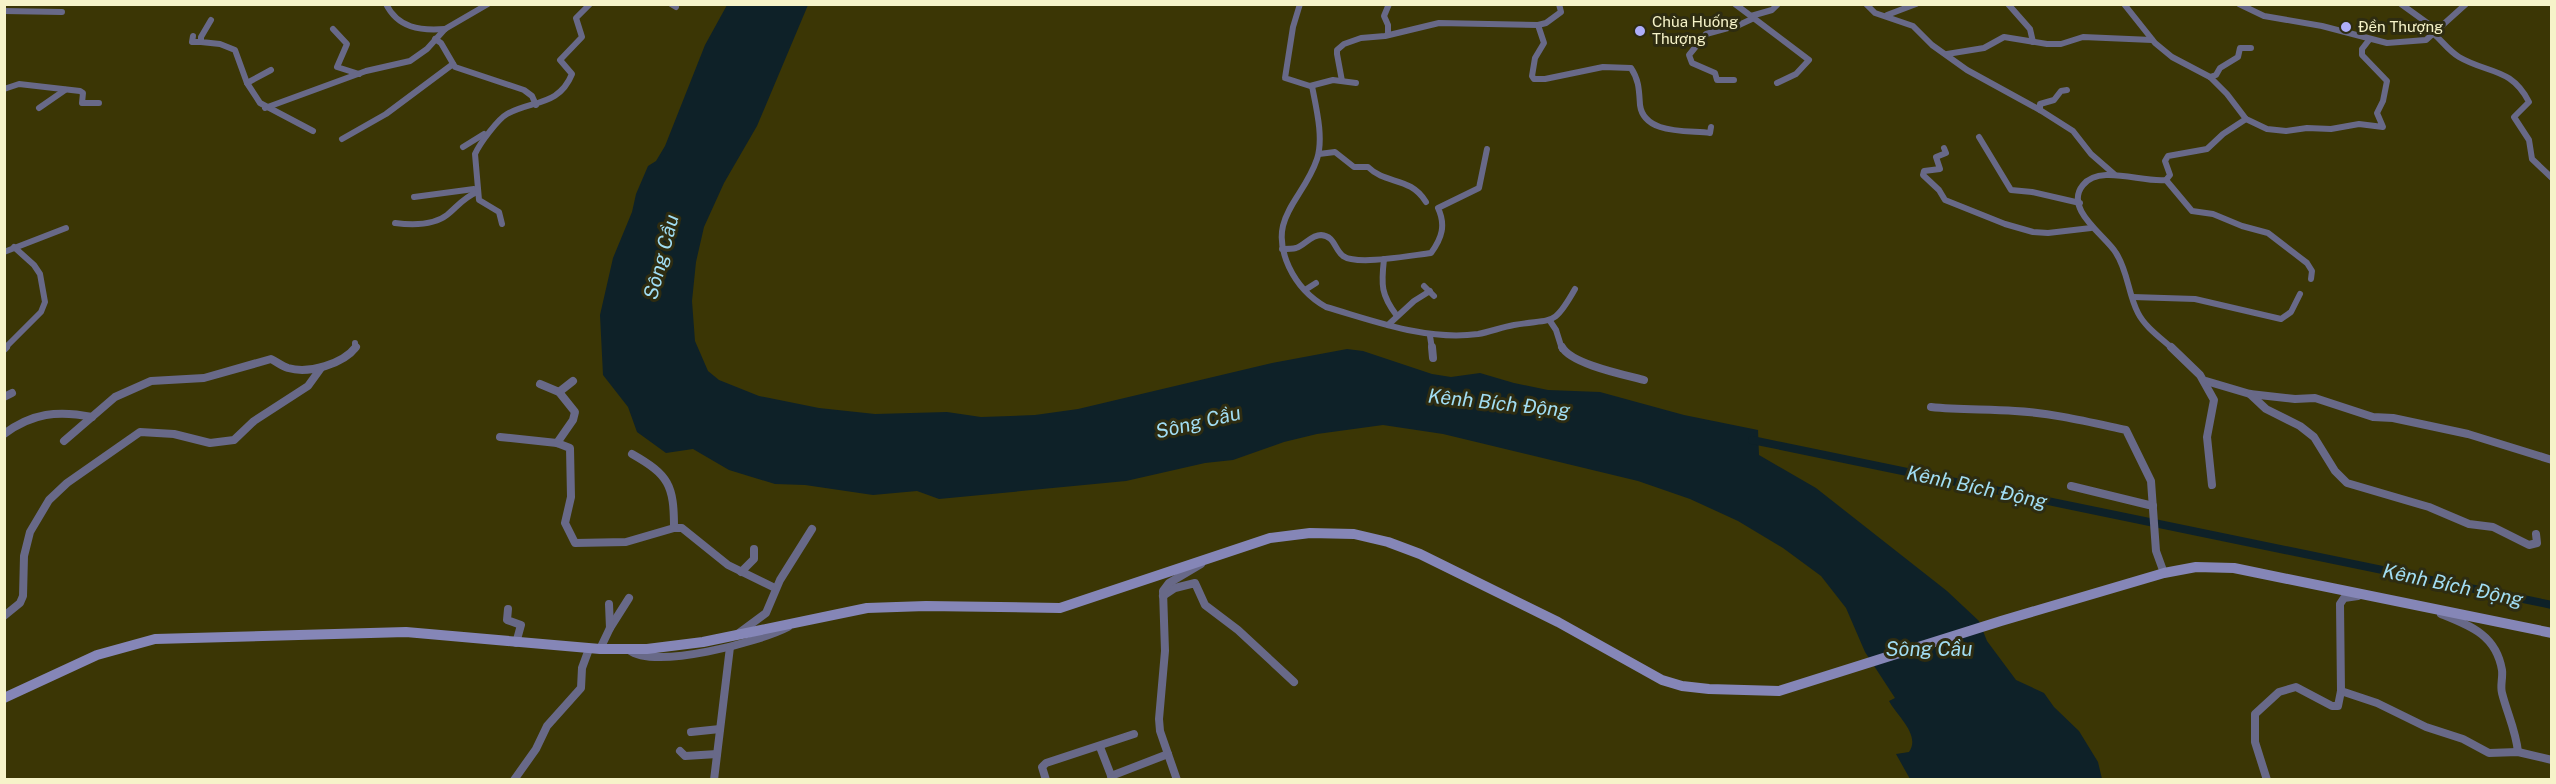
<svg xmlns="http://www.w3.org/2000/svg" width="2556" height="784" font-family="'Public Sans',sans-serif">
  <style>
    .water { fill: #0e2128 }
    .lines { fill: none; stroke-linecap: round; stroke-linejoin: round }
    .canal { stroke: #0e2128; stroke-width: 8 }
    .minor-far1 { stroke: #686988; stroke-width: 6 }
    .minor { stroke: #686988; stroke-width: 8 }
    .secondary { stroke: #8586b7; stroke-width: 10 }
    .poi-dot { fill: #aeaefb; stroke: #2e2c11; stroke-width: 2 }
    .labels { text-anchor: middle; stroke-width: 6; stroke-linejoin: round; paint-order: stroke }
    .far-poi-label { font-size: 15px; fill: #f6f3c9; stroke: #2e2c11; text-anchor: start }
    .water-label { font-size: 20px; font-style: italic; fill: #a1ddf3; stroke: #2e2c11 }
  </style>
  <rect width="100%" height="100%" fill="#3b3605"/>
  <!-- water -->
  <path class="water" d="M 727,5 L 808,5 L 757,126 L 724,183 L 704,227 L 696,262 L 692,301 L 695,341 L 708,371 L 719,380 L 759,396 L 819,408 L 875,414 L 947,412 L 981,417 L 1035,415 L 1078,409 L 1272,363 L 1347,349 L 1363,351 L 1432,374 L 1451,377 L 1480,373 L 1514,383 L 1548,390 L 1600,392 L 1684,415 L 1758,430 L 1759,455 L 1816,488 L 1947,591 L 1979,621 L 1987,641 L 2016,680 L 2044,693 L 2054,707 L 2079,731 L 2098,762 L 2102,779 L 1910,779 L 1896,754 L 1909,752 C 1921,735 1897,716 1889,701 L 1895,698 L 1865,652 L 1846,608 L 1821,576 L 1783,548 L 1738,521 L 1690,499 L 1638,481 L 1443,434 L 1383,425 L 1317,434 L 1284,442 L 1233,460 L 1205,463 L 1126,481 L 939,499 L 917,491 L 873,495 L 805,485 L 775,484 L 729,470 L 693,449 L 666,453 L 637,432 L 628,407 L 603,375 L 600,315 L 613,258 L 632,212 L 636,194 L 648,166 L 656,161 L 665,146 L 705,45 Z"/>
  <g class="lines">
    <!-- canal -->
    <polyline class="canal" points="1752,440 2552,605"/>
    <!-- minor-far1 -->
    <g class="minor-far1">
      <path d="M 386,4 C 398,28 420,31 445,29"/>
      <polyline points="671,4 676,7"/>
      <polyline points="1300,4 1293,27 1285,78 1310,86 1333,80 1356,83"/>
      <polyline points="1735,4 1809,60 1796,74 1777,83"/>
      <polyline points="1866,4 1875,13 1913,26 1932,45 1967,70 2040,110"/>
      <polyline points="2008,4 2030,29 2033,42"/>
      <polyline points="2124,4 2155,43 2172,57 2210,77 2227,94 2246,119 2267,129 2286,131 2307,128 2331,129 2359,124 2383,127 2377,113 2383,101 2387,81 2362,55 2362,49 2369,40"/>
      <polyline points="2239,4 2264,16 2322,26 2387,43 2426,40 2466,4"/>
      <polyline points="2401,4 2437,30"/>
      <polyline points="4,11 62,12"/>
      <polyline points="1887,15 1916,4"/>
      <polyline points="1751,16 1772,10 1778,4"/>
      <polyline points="211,20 201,37 201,42 220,44 235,50 247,83 260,103 313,131"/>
      <path d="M 1538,25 L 1544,43 L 1535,58 L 1532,76 L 1534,79 L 1545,79 L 1603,67 L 1631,68 C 1639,80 1639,90 1640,105 C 1644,135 1688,130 1710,133 L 1711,127"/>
      <polyline points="333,29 347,44 337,67 359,74"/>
      <path d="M 2434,34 C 2442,41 2449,51 2459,57 C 2488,74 2511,67 2529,102 L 2514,117 L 2529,140 L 2532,159 L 2552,178"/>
      <polyline points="1388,35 1388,25 1384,16 1389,4"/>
      <polyline points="193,36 192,42 201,42"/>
      <polyline points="435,39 441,43 455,67 524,90 532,96 536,105"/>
      <polyline points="1947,54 1984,48 2004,37 2047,44 2061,44 2083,37 2152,40"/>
      <polyline points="2210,77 2216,75 2220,68 2238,57 2240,48 2251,48"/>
      <polyline points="1734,80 1717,80 1715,73 1692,63 1689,55 1706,34 1739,25 1754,18"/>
      <polyline points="1342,81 1337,54 1337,50 1344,44 1361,38 1385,36 1439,23 1538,25 1546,23 1561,12 1559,4"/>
      <polyline points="247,83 271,70"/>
      <path d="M 1312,86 C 1316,107 1324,138 1317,159 C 1303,201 1266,217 1289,267 C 1297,284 1310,298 1326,307 C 1375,321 1426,341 1478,334 C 1490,332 1502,327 1514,325 C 1553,318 1553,328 1575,289"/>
      <polyline points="4,89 19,84 80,91 83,93 82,103 99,103"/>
      <polyline points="2067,90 2061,91 2054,100 2040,104 2040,110 2073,131 2091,154 2114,174"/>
      <polyline points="39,108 65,90"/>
      <polyline points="265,108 366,71 410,61 427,49 445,29 488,4"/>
      <polyline points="1979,137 2011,190 2032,192 2080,203"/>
      <polyline points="342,139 386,114 453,64"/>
      <polyline points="463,147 484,134"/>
      <polyline points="1944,148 1946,153 1936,157 1940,169 1924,171 1923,175 1939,190 1945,200 2005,224 2033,232 2048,233 2091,228"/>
      <path d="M 1319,154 L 1335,152 L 1354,167 L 1368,167 C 1386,185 1410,176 1426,202"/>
      <polyline points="2166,180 2192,211 2213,214 2242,226 2268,233 2307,263 2312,271 2311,279"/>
      <polyline points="414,197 474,189"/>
      <path d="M 395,223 C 411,225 433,226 447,215 C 458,206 463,198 477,192"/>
      <path d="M 502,224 L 499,212 L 479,200 L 475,154 C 480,143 498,119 507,114 C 533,100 559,106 572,74 L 560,60 L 582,37 L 576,18 L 590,4"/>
      <path d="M 1282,249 C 1286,249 1292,249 1296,248 C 1305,245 1311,235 1321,235 C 1335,236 1334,249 1343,256 C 1357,266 1413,255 1431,253 C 1442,238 1446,225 1438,208 L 1479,188 L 1487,149"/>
      <polyline points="4,252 66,228"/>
      <path d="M 1384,259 C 1381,285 1381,295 1397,316"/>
      <polyline points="1424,286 1434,296"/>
      <polyline points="1305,290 1316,283"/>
      <polyline points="2133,297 2195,299 2281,319 2291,312 2300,294"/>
      <polyline points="1550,321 1556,330 1562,349"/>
      <polyline points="1388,325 1414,301 1430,291"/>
      <polyline points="1430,336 1432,349"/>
      <polyline points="355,343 355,349"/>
      <polyline points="4,349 41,312 45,302 40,274 34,265 14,247"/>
      <path d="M 2173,349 C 2161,338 2145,327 2138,313 C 2128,294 2128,271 2116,253 C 2106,236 2063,209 2083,185 C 2100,164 2142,183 2166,180 L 2170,175 L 2165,161 L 2168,156 L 2207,149 L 2223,134 L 2246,119"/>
    </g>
    <!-- minor -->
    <g class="minor">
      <polyline points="1432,347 1433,358"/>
      <path d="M 1562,347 C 1571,364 1625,375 1644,380"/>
      <polyline points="2171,347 2200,375 2214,400 2207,437 2212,485"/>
      <polyline points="4,349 6,347"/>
      <polyline points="2206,381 2250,394 2295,399 2315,398 2373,417 2393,418 2468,434 2552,460"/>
      <polyline points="540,384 559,392 575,412 573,420 557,443"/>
      <polyline points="559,392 573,381"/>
      <polyline points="2250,394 2266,409 2300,426 2314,437 2335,471 2347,483 2429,507 2469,524 2493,527 2529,545 2537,543 2536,534"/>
      <polyline points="4,397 12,393"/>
      <path d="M 1931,407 C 1959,410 1987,409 2015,411 C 2053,413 2089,422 2126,430 L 2151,481 L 2156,551 L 2164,573"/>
      <path d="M 4,434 C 32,413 58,410 92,417"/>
      <polyline points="500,437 557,443 570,448 571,497 565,523 575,543 626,542 674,528 682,528 728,565 775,588"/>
      <path d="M 64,441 L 115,397 L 151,381 L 204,378 L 271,359 C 277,362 282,366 288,368 C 309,374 343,364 356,347"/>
      <path d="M 632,454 C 669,475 674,485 674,528"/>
      <polyline points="2071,486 2153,506"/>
      <polyline points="741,572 754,559 754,549"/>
      <polyline points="1163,596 1175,588 1195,583 1205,605 1238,630 1294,682"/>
      <polyline points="508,609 507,620 521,625 516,643"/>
      <path d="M 2441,614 C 2471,626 2496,635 2502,670 C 2503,678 2500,686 2502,693 C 2507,713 2516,731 2518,752"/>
      <polyline points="4,616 20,603 23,596 24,556 30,532 49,500 67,483 140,432 174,434 210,443 234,440 254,421 308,386 321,368"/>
      <polyline points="610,628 629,598"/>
      <polyline points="739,633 766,613 780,580 812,529"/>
      <polyline points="600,649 610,628 609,604"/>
      <path d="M 629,650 C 655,670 759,642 788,627"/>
      <polyline points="2341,691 2377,703 2426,727 2463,739 2489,753 2518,752 2552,760"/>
      <polyline points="691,732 720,729"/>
      <polyline points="1100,747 1112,778"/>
      <polyline points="680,751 685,756 717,754"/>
      <polyline points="1111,776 1168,754"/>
      <polyline points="514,780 536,749 547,726 581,688 582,668 589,649"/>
      <polyline points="714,780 730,647"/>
      <polyline points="1046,780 1042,767 1046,763 1134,734"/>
      <polyline points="1177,780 1160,731 1159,719 1165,651 1163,591 1169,583 1201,564"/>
      <polyline points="2267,780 2255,742 2255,714 2279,692 2296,687 2332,706 2338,706 2341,691 2340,604 2344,598 2358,596"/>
    </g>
    <!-- secondary -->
    <polyline class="secondary" points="4,698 97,655 155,639 406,632 600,649 647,649 703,642 867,608 926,606 1060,608 1270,538 1310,533 1354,534 1388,542 1420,554 1558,622 1662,680 1682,686 1709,689 1779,691 2001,621 2164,573 2196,567 2234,568 2552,633"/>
  </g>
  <!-- markers -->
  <g class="poi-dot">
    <circle cx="2346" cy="27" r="6"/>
    <circle cx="1640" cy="31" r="6"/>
  </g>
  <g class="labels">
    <!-- far-poi labels -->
    <g class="far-poi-label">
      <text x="1652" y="27">Chùa Huống<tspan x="1652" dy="17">Thượng</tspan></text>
      <text x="2358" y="32">Đền Thượng</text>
    </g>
    <!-- water labels -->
    <g class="water-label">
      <text transform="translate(661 257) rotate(-75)" y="7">Sông Cầu</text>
      <text transform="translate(1499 403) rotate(6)" y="7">Kênh Bích Động</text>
      <text transform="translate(1198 422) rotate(-13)" y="7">Sông Cầu</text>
      <text transform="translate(1977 487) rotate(12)" y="7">Kênh Bích Động</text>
      <text transform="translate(2453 585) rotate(12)" y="7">Kênh Bích Động</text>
      <text x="1929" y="656">Sông Cầu</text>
    </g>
  </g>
  <!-- border -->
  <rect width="2556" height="784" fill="none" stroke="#f6f3c9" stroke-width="12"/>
</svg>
